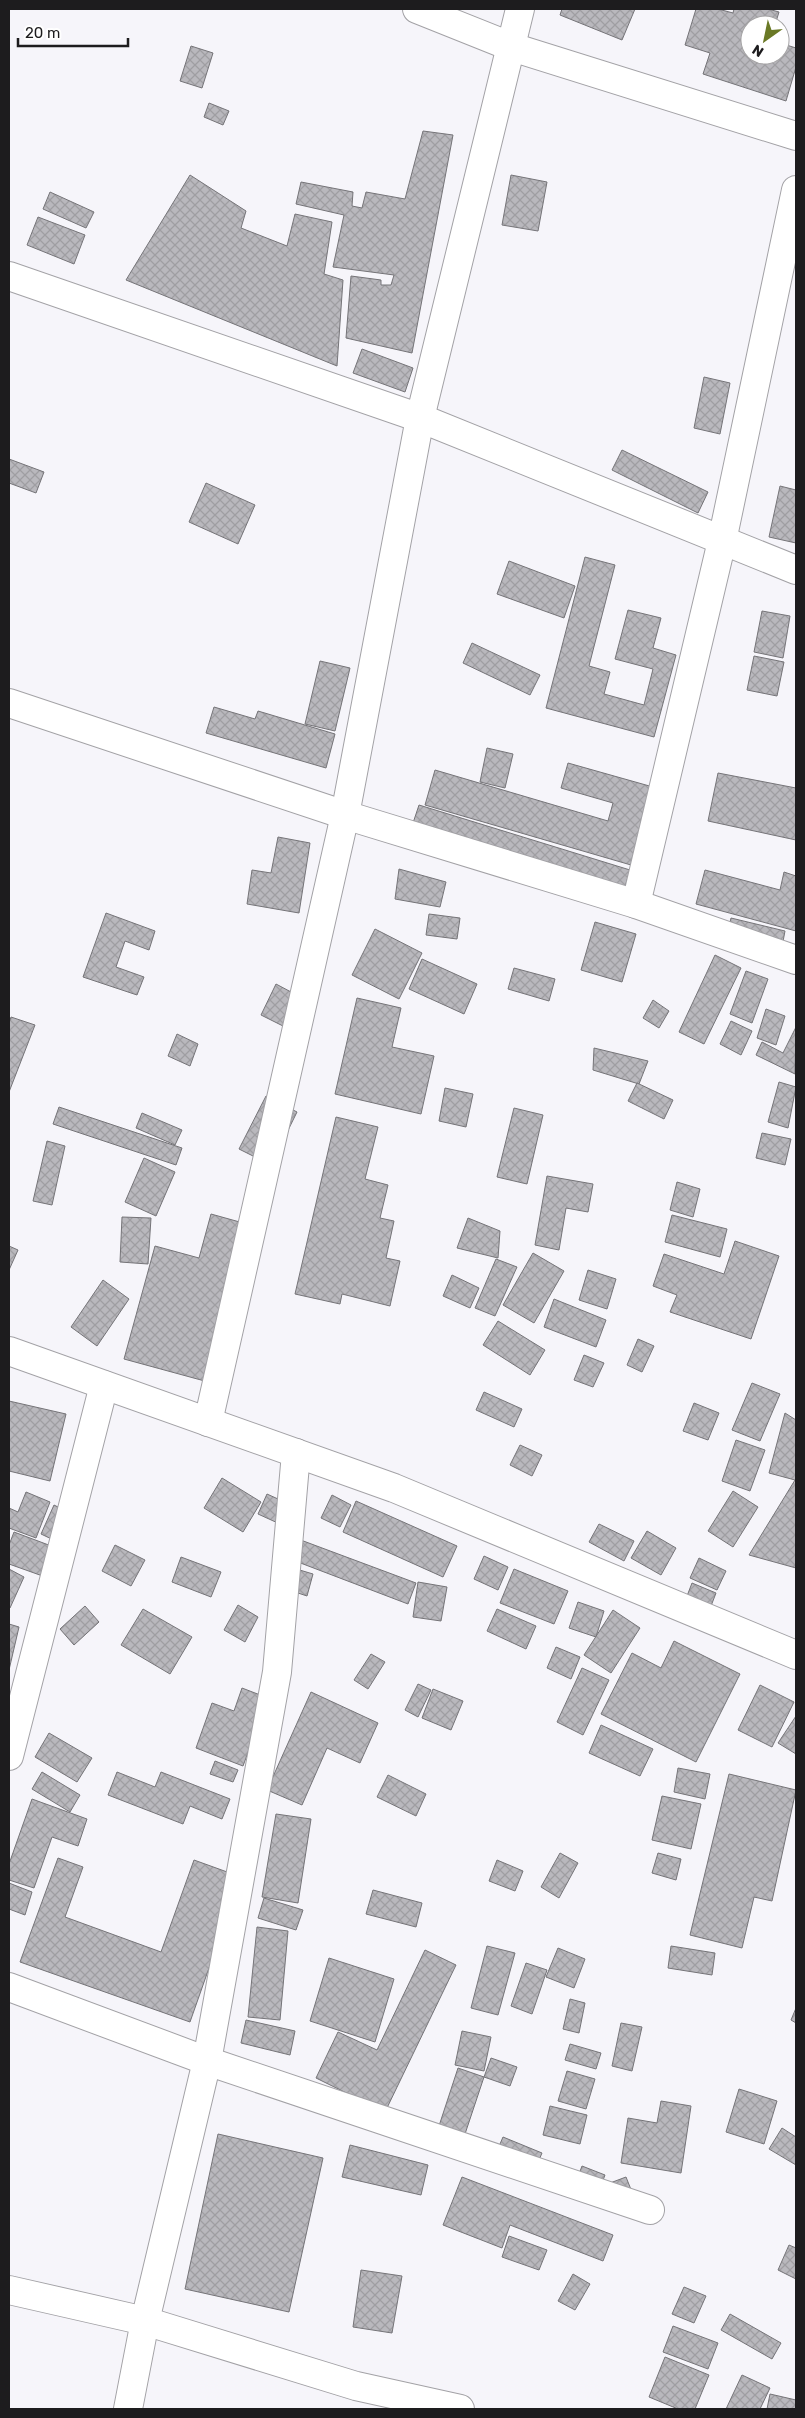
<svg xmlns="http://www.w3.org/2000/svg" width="805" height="2418" font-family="Rubik,sans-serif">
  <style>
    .building { fill: url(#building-cross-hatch); stroke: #757478 }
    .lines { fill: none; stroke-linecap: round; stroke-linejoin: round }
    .minor-casing { stroke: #a3a2a6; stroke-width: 30 }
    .minor { stroke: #fff; stroke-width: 28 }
  </style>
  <defs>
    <pattern id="building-cross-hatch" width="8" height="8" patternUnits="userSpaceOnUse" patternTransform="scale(1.25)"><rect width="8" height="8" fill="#b9b8bd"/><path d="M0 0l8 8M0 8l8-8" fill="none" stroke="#9f9ea2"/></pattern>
  </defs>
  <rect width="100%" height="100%" fill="#f6f5fa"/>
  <!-- building -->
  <g class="building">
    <polygon points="562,9 635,9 622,40 560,15"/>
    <polygon points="696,9 718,9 733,13 734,9 768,9 779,12 775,25 750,25 750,55 780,55 780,43 796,48 796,67 786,101 703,74 710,53 685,45"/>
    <polygon points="191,46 213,53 202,88 180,81"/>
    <polygon points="209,103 229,111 223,125 204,117"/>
    <polygon points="423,131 453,135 412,353 346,338 351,276 381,280 381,285 391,285 394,275 333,267 344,215 296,204 301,182 353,192 352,206 362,208 366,192 405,199"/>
    <polygon points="190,175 246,211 241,228 287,246 295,214 332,222 324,274 343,280 337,366 126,280"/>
    <polygon points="511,175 547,182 538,231 502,225"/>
    <polygon points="50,192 94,212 86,228 43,209"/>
    <polygon points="38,217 85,235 74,264 27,245"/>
    <polygon points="362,349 413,368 405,392 353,373"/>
    <polygon points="704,377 730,383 720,434 694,428"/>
    <polygon points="622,450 708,492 698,513 612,470"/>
    <polygon points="9,459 44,472 36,493 9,483"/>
    <polygon points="206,483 255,505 238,544 189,522"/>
    <polygon points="780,486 796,490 796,543 769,537"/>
    <polygon points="585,557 615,565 589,666 610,672 604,694 644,705 653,669 615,659 628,610 661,618 653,648 676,655 654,737 546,708"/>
    <polygon points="509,561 575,586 564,618 497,594"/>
    <polygon points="762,611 790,616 783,658 754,652"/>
    <polygon points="472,643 540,675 530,695 463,663"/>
    <polygon points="754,656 784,662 777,696 747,690"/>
    <polygon points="320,661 350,668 335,731 305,724"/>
    <polygon points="214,707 255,719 258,711 335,734 326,768 206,733"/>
    <polygon points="487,748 513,754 505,788 480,782"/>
    <polygon points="568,763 653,787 631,865 425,805 435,770 608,821 613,803 561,788"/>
    <polygon points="718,773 796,788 796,840 708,821"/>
    <polygon points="419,805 630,870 623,894 411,829"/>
    <polygon points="278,837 310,843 299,913 247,904 252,870 271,873"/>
    <polygon points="399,869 446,882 440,907 395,899"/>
    <polygon points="705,870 780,890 784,872 796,876 796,931 696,904"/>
    <polygon points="106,913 155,931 149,950 125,941 116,967 144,977 137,995 83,977"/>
    <polygon points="429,914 460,918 457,939 426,935"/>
    <polygon points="731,918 785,931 781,952 726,939"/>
    <polygon points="595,922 636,934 622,982 581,970"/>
    <polygon points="375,929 422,953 399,999 352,975"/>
    <polygon points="715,955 741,968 704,1044 679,1032"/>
    <polygon points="422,959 477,984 464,1014 409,989"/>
    <polygon points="514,968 555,979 549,1001 508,989"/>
    <polygon points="746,971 768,979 752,1023 730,1014"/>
    <polygon points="276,984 308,1001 293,1031 261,1015"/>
    <polygon points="357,998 401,1008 392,1047 434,1056 421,1114 335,1094"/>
    <polygon points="653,1000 669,1011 659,1028 643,1018"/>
    <polygon points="766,1009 785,1016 776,1045 757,1038"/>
    <polygon points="11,1017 35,1025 9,1092 9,1023"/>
    <polygon points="731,1021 752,1031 741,1055 720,1044"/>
    <polygon points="796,1027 795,1074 756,1055 762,1042 783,1053"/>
    <polygon points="177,1034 198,1044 190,1066 168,1056"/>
    <polygon points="594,1048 648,1061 639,1084 593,1070"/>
    <polygon points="779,1082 796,1087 788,1128 768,1122"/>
    <polygon points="637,1083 673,1100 664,1119 628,1101"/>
    <polygon points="445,1088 473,1094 466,1127 439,1121"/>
    <polygon points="266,1096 297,1112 271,1165 239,1149"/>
    <polygon points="59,1107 182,1148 176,1165 53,1124"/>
    <polygon points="514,1108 543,1115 527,1184 497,1177"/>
    <polygon points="142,1113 182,1130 175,1145 136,1128"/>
    <polygon points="336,1117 378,1127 365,1179 388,1185 380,1218 394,1221 386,1258 400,1261 390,1306 342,1294 340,1304 295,1294"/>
    <polygon points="762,1133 791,1139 785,1165 756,1158"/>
    <polygon points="47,1141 65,1146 52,1205 33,1201"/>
    <polygon points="144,1158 175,1172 156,1216 125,1202"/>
    <polygon points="547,1176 593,1184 588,1212 566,1208 559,1250 535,1245"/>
    <polygon points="677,1182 700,1189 693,1217 670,1210"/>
    <polygon points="211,1214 254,1226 212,1383 124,1359 155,1246 199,1258"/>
    <polygon points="672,1215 727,1229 720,1257 665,1242"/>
    <polygon points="122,1217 151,1218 148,1264 120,1262"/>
    <polygon points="468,1218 500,1231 498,1258 457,1248"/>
    <polygon points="735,1241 779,1256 751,1339 670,1312 677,1295 653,1286 664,1254 724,1274"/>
    <polygon points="9,1246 18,1250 9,1270"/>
    <polygon points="533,1253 564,1271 534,1323 503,1305"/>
    <polygon points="496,1259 517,1267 495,1316 475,1308"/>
    <polygon points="588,1270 616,1279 607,1309 579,1300"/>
    <polygon points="452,1275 479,1288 470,1308 443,1296"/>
    <polygon points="103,1280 129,1299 97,1346 71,1327"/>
    <polygon points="554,1299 606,1320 596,1347 544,1327"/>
    <polygon points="498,1321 545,1350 530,1375 483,1345"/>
    <polygon points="638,1339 654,1346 642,1372 627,1365"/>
    <polygon points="584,1355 604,1363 593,1387 574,1380"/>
    <polygon points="752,1383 780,1394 760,1441 732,1430"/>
    <polygon points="484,1392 522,1409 514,1427 476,1410"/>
    <polygon points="9,1401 66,1414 50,1481 9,1471"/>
    <polygon points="694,1403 719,1413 708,1440 683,1431"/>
    <polygon points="785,1413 796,1420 796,1568 749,1555 795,1480 769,1473"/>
    <polygon points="736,1440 765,1450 750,1491 722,1481"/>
    <polygon points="520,1445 542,1455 532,1476 510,1465"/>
    <polygon points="222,1478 261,1502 243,1532 204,1508"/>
    <polygon points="733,1491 758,1507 733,1547 708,1531"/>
    <polygon points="26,1492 50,1502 36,1538 9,1528 9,1508 18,1512"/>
    <polygon points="267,1494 300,1509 291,1529 258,1514"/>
    <polygon points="332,1495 351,1505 340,1527 321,1518"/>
    <polygon points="356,1501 457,1546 443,1577 343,1532"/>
    <polygon points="54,1505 74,1515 60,1543 41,1534"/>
    <polygon points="599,1524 634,1541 624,1561 589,1542"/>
    <polygon points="647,1531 676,1548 661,1575 631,1558"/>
    <polygon points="14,1532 62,1550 51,1579 9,1564 9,1545"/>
    <polygon points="298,1539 416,1583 408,1604 290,1559"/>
    <polygon points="115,1545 145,1560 131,1586 102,1571"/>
    <polygon points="484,1556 508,1567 498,1590 474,1579"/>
    <polygon points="181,1557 221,1572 211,1597 172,1582"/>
    <polygon points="699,1558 726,1571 717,1590 690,1578"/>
    <polygon points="293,1568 313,1574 307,1596 286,1589"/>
    <polygon points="9,1569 24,1577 10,1608 9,1607"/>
    <polygon points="514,1569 568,1591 554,1624 500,1603"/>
    <polygon points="418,1582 447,1587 441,1621 413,1617"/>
    <polygon points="692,1583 716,1593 706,1619 682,1609"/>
    <polygon points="578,1602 604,1611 596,1637 569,1628"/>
    <polygon points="238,1605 258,1617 245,1642 224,1630"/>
    <polygon points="85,1606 99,1622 74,1645 60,1629"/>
    <polygon points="143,1609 192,1637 170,1674 121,1645"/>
    <polygon points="497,1609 536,1626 526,1649 487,1631"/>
    <polygon points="613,1610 640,1628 611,1673 584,1655"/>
    <polygon points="9,1624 19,1627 9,1670"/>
    <polygon points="674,1641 740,1674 696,1762 601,1714 632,1653 661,1668"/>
    <polygon points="556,1647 580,1657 571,1679 547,1668"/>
    <polygon points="371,1654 385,1662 368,1689 354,1680"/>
    <polygon points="582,1668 609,1680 583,1735 557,1722"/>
    <polygon points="418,1684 431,1690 418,1717 405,1710"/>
    <polygon points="760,1685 794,1702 772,1747 738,1730"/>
    <polygon points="242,1688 268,1698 243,1766 196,1748 212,1703 234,1711"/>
    <polygon points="433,1689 463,1701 451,1730 422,1718"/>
    <polygon points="311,1692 378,1723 360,1763 327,1748 302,1805 267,1790"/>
    <polygon points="796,1716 796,1754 778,1743"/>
    <polygon points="601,1725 653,1749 640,1776 589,1753"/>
    <polygon points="49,1733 92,1758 77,1782 35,1757"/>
    <polygon points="215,1761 238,1770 233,1782 210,1774"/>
    <polygon points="678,1768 710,1774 705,1799 674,1792"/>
    <polygon points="42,1772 80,1795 70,1812 32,1789"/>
    <polygon points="117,1772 155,1787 161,1772 230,1799 222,1819 190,1806 183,1824 108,1795"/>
    <polygon points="729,1774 796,1790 772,1901 754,1897 742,1948 690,1935"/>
    <polygon points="388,1775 426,1794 416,1816 377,1797"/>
    <polygon points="662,1796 701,1804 691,1849 652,1840"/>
    <polygon points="32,1799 87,1819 78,1846 52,1837 34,1888 9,1880 9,1864"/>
    <polygon points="276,1814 311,1819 298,1903 262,1897"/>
    <polygon points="560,1853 578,1863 559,1898 541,1887"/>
    <polygon points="658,1853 681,1859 676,1880 652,1873"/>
    <polygon points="58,1858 83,1867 65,1917 161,1952 194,1860 241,1877 190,2022 20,1962"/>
    <polygon points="497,1860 523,1871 515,1891 489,1881"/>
    <polygon points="9,1883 32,1892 25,1915 9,1909"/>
    <polygon points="373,1890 422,1903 416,1927 366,1914"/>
    <polygon points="264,1898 303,1910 296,1930 258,1918"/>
    <polygon points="257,1927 288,1931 280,2020 248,2017"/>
    <polygon points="487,1946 515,1953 498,2015 471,2008"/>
    <polygon points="671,1946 715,1953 712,1975 668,1968"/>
    <polygon points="558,1948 585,1959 574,1988 546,1977"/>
    <polygon points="425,1950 456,1965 385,2112 316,2078 338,2032 377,2050"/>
    <polygon points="329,1958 394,1979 375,2042 310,2021"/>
    <polygon points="526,1963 547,1970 532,2014 511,2006"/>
    <polygon points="570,1999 585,2003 579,2033 563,2029"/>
    <polygon points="796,2008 796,2023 791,2020"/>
    <polygon points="246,2020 295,2031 290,2055 241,2043"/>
    <polygon points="621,2023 642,2027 632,2071 612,2066"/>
    <polygon points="462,2031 491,2037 484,2071 455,2065"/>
    <polygon points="570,2044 601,2053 596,2069 565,2060"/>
    <polygon points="491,2058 517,2067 510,2086 484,2077"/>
    <polygon points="458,2068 484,2077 463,2140 437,2132"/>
    <polygon points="567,2071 595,2079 586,2109 558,2101"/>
    <polygon points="739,2089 777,2101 764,2144 726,2132"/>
    <polygon points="661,2101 691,2106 681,2173 621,2163 628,2118 657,2123"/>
    <polygon points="550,2106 587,2115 580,2144 543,2135"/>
    <polygon points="782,2128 796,2137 796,2165 769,2149"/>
    <polygon points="218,2134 323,2158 289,2312 185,2289"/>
    <polygon points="503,2137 542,2153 533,2174 494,2158"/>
    <polygon points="350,2145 428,2165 421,2195 342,2177"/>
    <polygon points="582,2166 605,2175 594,2204 571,2195"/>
    <polygon points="462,2177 613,2235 603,2261 510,2225 502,2248 443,2225"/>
    <polygon points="626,2177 634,2197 602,2186"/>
    <polygon points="509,2236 547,2250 539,2270 502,2257"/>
    <polygon points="789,2245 796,2248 796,2279 778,2270"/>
    <polygon points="361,2270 402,2276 392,2333 353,2327"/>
    <polygon points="573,2274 590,2284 575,2310 558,2301"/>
    <polygon points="684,2287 706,2296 694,2323 672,2314"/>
    <polygon points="730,2314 781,2343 772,2359 721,2330"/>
    <polygon points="673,2326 718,2343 708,2369 663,2352"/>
    <polygon points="665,2357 709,2375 695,2409 678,2409 649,2397"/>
    <polygon points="742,2375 770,2388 760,2409 726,2409"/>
    <polygon points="770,2394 796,2400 796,2409 767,2409"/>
  </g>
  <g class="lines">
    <!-- minor casing -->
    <g class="minor-casing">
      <g id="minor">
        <polyline points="417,9 512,47 796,136"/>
        <polyline points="9,276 420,418 796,570"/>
        <polyline points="9,703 345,815 636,904 796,960"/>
        <polyline points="636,904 722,541 796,190"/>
        <polyline points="9,1351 394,1488 796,1655"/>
        <polyline points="208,1422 345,815 420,418 520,9"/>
        <polyline points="9,1756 104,1385"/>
        <polyline points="9,1987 207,2061 650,2210"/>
        <polyline points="9,2290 145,2321 356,2386 460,2409"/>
        <polyline points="128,2409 145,2321 207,2061 277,1672 296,1453"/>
      </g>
    </g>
    <!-- minor -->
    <use href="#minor" class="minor"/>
  </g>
  <!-- border -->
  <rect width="805" height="2418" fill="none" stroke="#1d1c1e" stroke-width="20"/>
  <!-- north arrow -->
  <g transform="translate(765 40) rotate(213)"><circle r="24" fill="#ffffff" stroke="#a5a4a5"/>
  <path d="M0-4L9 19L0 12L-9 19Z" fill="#6a7926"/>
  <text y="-8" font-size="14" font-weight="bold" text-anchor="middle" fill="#1d1c1e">N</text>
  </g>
  <!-- scale -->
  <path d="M18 38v8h110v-8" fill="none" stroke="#1d1c1e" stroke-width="2.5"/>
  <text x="25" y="38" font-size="15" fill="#1d1c1e" stroke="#ffffff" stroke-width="4" paint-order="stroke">20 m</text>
</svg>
